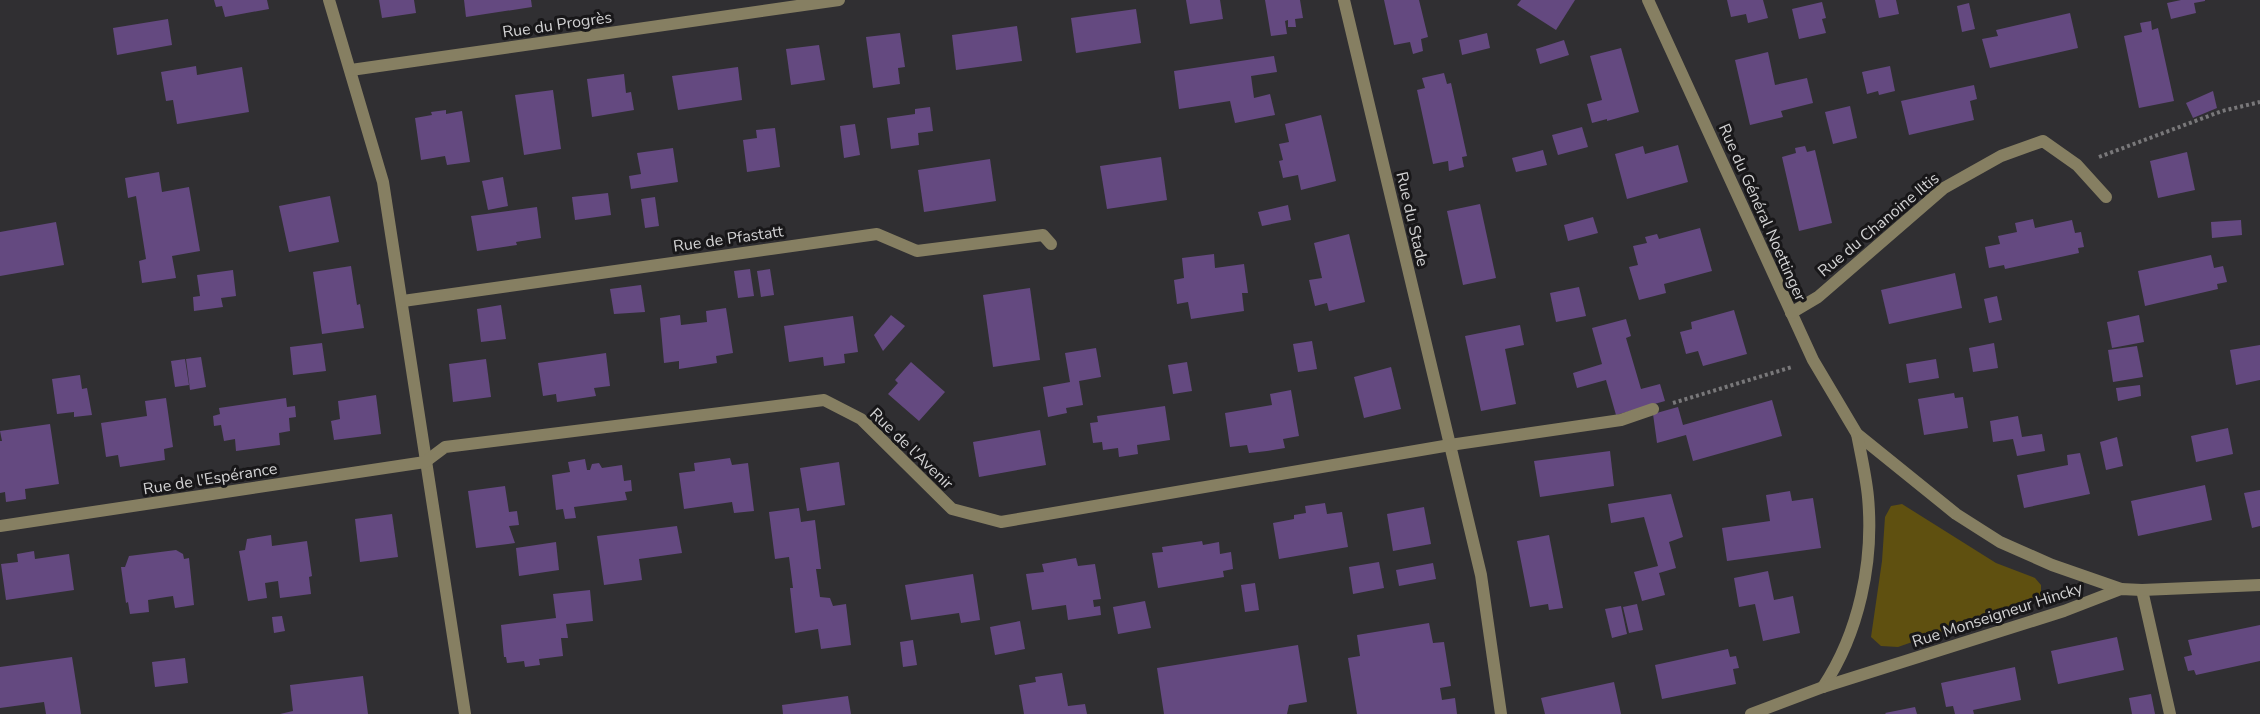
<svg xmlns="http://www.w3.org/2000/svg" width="2260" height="714" font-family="'Nunito Sans',sans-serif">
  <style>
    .green { fill: #5f5010 }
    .building { fill: #644980 }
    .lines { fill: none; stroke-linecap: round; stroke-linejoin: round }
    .path { stroke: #79787a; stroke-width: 4; stroke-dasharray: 3 3; stroke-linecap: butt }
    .minor { stroke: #867f62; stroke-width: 12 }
    .labels { text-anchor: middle; stroke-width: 6; stroke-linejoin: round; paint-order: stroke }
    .street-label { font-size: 16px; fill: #d2d2d3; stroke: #181719 }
  </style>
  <rect width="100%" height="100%" fill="#302f32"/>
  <!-- green -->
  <polygon class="green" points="1902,504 1996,563 2035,578 2041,585 2041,597 1898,647 1881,646 1871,637 1882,561 1885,517 1891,506"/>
  <!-- building -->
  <g class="building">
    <polygon points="214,0 267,0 269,9 225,17 222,6 216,7"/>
    <polygon points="379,0 414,0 416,13 382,18"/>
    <polygon points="464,0 531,0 532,7 466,17"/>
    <polygon points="1186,0 1220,0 1223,19 1190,24"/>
    <polygon points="1265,0 1300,0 1303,18 1295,19 1296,27 1288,27 1288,20 1285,21 1287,34 1271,36"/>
    <polygon points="1384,0 1419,0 1428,37 1421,39 1423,51 1413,54 1410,42 1394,45"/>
    <polygon points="1521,0 1575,0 1556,30 1517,5"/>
    <polygon points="1727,0 1763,0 1768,18 1748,23 1746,14 1731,17"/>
    <polygon points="1875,0 1896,0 1899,14 1879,18"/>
    <polygon points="2181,0 2205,0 2205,1 2194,3 2196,13 2171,19 2167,3"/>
    <polygon points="1822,2 1826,18 1822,19 1826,33 1799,39 1792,9"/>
    <polygon points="1969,3 1975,29 1962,32 1957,6"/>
    <polygon points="1136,9 1141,43 1076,53 1071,18"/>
    <polygon points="2070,13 2078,48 1990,68 1982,39 1998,36 1996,30"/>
    <polygon points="168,19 172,45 117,55 113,28"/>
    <polygon points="2151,21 2152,30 2158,28 2174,101 2139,108 2124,36 2142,32 2140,23"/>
    <polygon points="1017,26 1022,61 956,70 952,35"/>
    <polygon points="900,33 905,67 898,68 900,84 873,88 866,37"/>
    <polygon points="1487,33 1490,48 1462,55 1459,40"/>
    <polygon points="1564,40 1569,55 1540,64 1536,49"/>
    <polygon points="819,45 825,80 791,85 786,49"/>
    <polygon points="1621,48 1639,112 1607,121 1607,119 1592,123 1587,104 1602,100 1590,56"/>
    <polygon points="1768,52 1775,85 1807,78 1813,103 1781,111 1783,117 1750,125 1735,60"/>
    <polygon points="1274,56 1277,72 1251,76 1254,98 1270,94 1275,115 1235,123 1230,101 1179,109 1174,71"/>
    <polygon points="196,66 197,75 242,67 249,112 177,124 173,100 166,101 161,72"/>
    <polygon points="1890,66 1895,91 1879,95 1878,91 1867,94 1862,72"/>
    <polygon points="738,67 742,100 678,110 672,76"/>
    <polygon points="1444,73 1447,84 1451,83 1467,156 1462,157 1464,167 1449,171 1448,161 1433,164 1417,90 1425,88 1422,78"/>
    <polygon points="624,74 626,93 631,92 634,110 592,117 587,79"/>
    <polygon points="1974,85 1977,99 1970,101 1974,120 1909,135 1901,101"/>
    <polygon points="553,90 561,149 524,155 515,95"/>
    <polygon points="2213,91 2217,108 2193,118 2186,103"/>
    <polygon points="1850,106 1857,138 1833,144 1825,112"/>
    <polygon points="930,107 933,131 918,133 919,145 891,149 887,118 915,114 915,109"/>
    <polygon points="446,110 446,114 462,111 470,162 447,165 445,156 421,160 415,118 432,115 431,112"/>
    <polygon points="1321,115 1336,181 1301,190 1298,175 1283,178 1279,161 1283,160 1279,144 1289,142 1285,124"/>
    <polygon points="855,124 860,155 844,158 840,126"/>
    <polygon points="1582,127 1588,147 1558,155 1552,135"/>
    <polygon points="775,128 780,167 747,172 743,140 757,138 756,130"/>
    <polygon points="1678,145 1688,182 1627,199 1615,154 1643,146 1645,154"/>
    <polygon points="1805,146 1807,152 1815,150 1832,223 1799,231 1782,157 1796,153 1795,148"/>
    <polygon points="673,148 678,182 631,189 629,176 641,174 637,153"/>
    <polygon points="1543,150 1547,165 1516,172 1512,158"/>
    <polygon points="2187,152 2195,190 2158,198 2150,161"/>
    <polygon points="1161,157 1167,200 1107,209 1100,166"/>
    <polygon points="990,159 996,201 924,212 918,170"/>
    <polygon points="159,172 162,192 189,187 200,251 172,256 176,278 142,283 139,261 146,259 136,196 128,198 125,178"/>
    <polygon points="503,177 508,206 488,210 482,181"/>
    <polygon points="608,193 611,215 575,220 572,197"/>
    <polygon points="330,196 339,242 289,252 279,206"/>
    <polygon points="655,197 659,226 645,228 641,199"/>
    <polygon points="1480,204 1496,278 1463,285 1447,211"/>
    <polygon points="1288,205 1291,220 1262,226 1258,212"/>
    <polygon points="537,207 541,238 516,242 517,245 477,251 471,216"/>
    <polygon points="1593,217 1598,233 1568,241 1564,225"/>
    <polygon points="2033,219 2035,228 2072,220 2075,233 2081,232 2084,247 2078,248 2079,253 2005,269 2004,265 1989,268 1985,247 2000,244 1998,236 2017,232 2015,223"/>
    <polygon points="2241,220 2242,235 2212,238 2211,222"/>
    <polygon points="56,222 64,265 0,276 0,232"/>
    <polygon points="1700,228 1712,271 1664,284 1666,293 1639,300 1629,267 1638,265 1633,246 1647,243 1645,237 1657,234 1659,239"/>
    <polygon points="1349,234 1365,302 1329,311 1327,303 1315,306 1309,280 1322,278 1314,243"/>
    <polygon points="1214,254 1215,268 1244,264 1248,293 1242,293 1244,311 1191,319 1188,302 1177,304 1174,280 1184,278 1182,258"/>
    <polygon points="2211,255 2214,268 2223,266 2227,282 2217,284 2218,289 2145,306 2138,271"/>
    <polygon points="351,266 357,305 360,304 364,328 322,334 313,272"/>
    <polygon points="750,269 754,296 738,298 734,271"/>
    <polygon points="770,269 774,295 761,297 757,271"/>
    <polygon points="233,270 236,296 221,298 223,307 194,311 193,297 200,296 197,275"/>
    <polygon points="1955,273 1962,308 1889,324 1881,290"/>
    <polygon points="641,285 645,312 614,314 610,289"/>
    <polygon points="1579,287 1586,316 1556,322 1550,293"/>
    <polygon points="1030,288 1040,360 993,367 983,295"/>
    <polygon points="1997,296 2002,320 1989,323 1984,299"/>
    <polygon points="501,305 506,339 481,342 477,309"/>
    <polygon points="726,308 733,353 716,356 717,363 679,369 679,361 664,363 660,318 680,315 681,325 707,322 706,311"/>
    <polygon points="1734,310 1747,354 1703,366 1698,351 1686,354 1680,332 1692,329 1691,322"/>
    <polygon points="891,315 905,326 883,351 874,335"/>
    <polygon points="2139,315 2144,342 2112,348 2107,322"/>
    <polygon points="853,316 858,352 844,354 845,363 824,366 823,357 789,362 784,326"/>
    <polygon points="1626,319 1631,336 1626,338 1641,389 1660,384 1665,401 1616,415 1606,380 1577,388 1573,373 1602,364 1592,328"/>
    <polygon points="1520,325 1524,345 1505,349 1516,404 1481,411 1465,336"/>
    <polygon points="1312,341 1317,369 1298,372 1293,344"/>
    <polygon points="322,343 326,371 293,375 290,347"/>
    <polygon points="1994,343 1998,368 1973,372 1969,348"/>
    <polygon points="2260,345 2260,380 2236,385 2230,350"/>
    <polygon points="2137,346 2143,377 2113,382 2108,350"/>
    <polygon points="1096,348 1101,377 1079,381 1083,405 1066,408 1067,413 1048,417 1043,387 1070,382 1065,353"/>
    <polygon points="606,353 610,386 594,388 596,396 557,402 556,394 543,396 538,363"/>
    <polygon points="201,357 206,387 190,390 186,359"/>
    <polygon points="185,359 189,385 175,387 171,361"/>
    <polygon points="486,359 491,397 453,402 449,364"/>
    <polygon points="1936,359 1939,378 1909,383 1906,364"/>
    <polygon points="911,362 945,392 919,421 888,394 898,383 895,380"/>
    <polygon points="1187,362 1192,391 1173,394 1168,365"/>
    <polygon points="1391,367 1401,409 1364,418 1354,377"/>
    <polygon points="80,375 82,389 87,388 92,415 74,417 74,412 57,414 52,379"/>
    <polygon points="2140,385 2141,396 2118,401 2116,388"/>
    <polygon points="1291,390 1299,436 1283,439 1285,448 1267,451 1249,453 1247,445 1230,447 1225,413 1272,405 1270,394"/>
    <polygon points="1954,393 1955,398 1963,397 1968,428 1924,435 1918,399"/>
    <polygon points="376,395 381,434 334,440 331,421 340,419 338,401"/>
    <polygon points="166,398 173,447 164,449 165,460 120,467 118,455 106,457 101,423 147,416 145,401"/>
    <polygon points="286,398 287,407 295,406 296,417 289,418 290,431 279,433 280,445 236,451 235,439 224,441 221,425 214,426 213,416 220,414 219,408"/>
    <polygon points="1772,400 1782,436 1693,461 1686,435 1657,443 1653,414 1678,407 1683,425"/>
    <polygon points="1165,406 1170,440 1137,445 1138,454 1119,457 1118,448 1103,450 1102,442 1093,443 1090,423 1098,422 1097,416"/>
    <polygon points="2018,416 2022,437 2042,434 2045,451 2017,456 2013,439 1993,442 1990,421"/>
    <polygon points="50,424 59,484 25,489 26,499 6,502 5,492 0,493 0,441 2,441 0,431"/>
    <polygon points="2228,428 2233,454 2196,462 2191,436"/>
    <polygon points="1040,430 1046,465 979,477 973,442"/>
    <polygon points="2117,437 2123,466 2106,470 2100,442"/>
    <polygon points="1610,451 1614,486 1540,497 1534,461"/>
    <polygon points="2080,453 2090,494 2024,508 2017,475 2068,465 2067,455"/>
    <polygon points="730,458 732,465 748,463 754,511 734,513 732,502 684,509 679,473 695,471 694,463"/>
    <polygon points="585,459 587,470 590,470 592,464 599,463 602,468 622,465 624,481 631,480 632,491 625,492 627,500 574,507 576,518 565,519 563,509 556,510 552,475 570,472 568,462"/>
    <polygon points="839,462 845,505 807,511 800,468"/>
    <polygon points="2205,485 2212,520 2138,536 2131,501"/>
    <polygon points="505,486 509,512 517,511 519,525 509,526 515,543 476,548 468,491"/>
    <polygon points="2260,490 2260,526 2252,528 2244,493"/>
    <polygon points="1790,491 1792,501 1813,498 1821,548 1727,561 1722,528 1770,521 1766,495"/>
    <polygon points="1671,494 1683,537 1669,542 1676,568 1659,573 1665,595 1642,601 1634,572 1658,566 1644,517 1611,523 1608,504"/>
    <polygon points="1325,503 1327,514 1342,512 1348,547 1279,559 1273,523 1294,519 1294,515 1306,513 1305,506"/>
    <polygon points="1424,507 1431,544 1393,551 1387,514"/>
    <polygon points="799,508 801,522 815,520 821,569 816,569 820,597 830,598 833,606 846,604 851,645 821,649 818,629 795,633 790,588 793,588 789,557 775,559 769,512"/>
    <polygon points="392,514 398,557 360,562 355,519"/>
    <polygon points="677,526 682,553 639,559 642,580 604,585 597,536"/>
    <polygon points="271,535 272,546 307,541 312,576 309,577 311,594 280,598 278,581 265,583 267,598 248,601 239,551 245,550 247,539"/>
    <polygon points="1549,535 1563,608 1549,610 1548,604 1530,607 1517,541"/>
    <polygon points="1202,541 1203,545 1219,542 1220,554 1231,552 1233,569 1223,571 1224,577 1158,588 1152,553 1163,552 1162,547"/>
    <polygon points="556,542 559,570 519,576 516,548"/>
    <polygon points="176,550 183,554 184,559 189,558 194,605 175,608 173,596 160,598 148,600 149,612 130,614 128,602 126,603 121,567 125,567 129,556"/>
    <polygon points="34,551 35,559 69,554 74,590 6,600 1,564 18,562 17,554"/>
    <polygon points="1076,558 1078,566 1095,564 1101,599 1093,600 1094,607 1100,606 1101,615 1068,620 1066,605 1032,610 1026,574 1044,572 1042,564"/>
    <polygon points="1379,562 1384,588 1353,594 1349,567"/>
    <polygon points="1433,563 1436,579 1399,586 1396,570"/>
    <polygon points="1768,571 1774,600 1793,596 1800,633 1763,641 1755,604 1739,607 1734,578"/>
    <polygon points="973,574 980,620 961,623 959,613 911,620 905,585"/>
    <polygon points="1255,583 1259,610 1245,612 1241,585"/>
    <polygon points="590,590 593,621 566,624 568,638 561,638 563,656 539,659 540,665 525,667 524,661 507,663 506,657 504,657 501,625 556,618 553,594"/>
    <polygon points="1145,601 1151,628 1118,634 1113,607"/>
    <polygon points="1637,604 1643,630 1629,633 1623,607"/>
    <polygon points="1621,606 1627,634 1612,638 1605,609"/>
    <polygon points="282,616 285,631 274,633 272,617"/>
    <polygon points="1020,621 1025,649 995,655 990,627"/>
    <polygon points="1429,623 1433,643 1444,642 1451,686 1440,688 1442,700 1455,698 1457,714 1357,714 1348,658 1360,656 1357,635"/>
    <polygon points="2260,625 2260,661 2196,675 2194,670 2188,671 2184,657 2192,655 2188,640"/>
    <polygon points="2117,637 2124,670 2058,684 2051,651"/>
    <polygon points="913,640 917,665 903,667 900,642"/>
    <polygon points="1298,645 1307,702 1289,705 1287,714 1164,714 1157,668"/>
    <polygon points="1728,649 1730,657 1736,656 1739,668 1733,669 1736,684 1662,699 1655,665"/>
    <polygon points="72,657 81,714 46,714 44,702 0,708 0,667"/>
    <polygon points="185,658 188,683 155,687 152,662"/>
    <polygon points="2015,667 2021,700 1973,710 1974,714 1955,714 1953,706 1946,707 1941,683"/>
    <polygon points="1062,673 1068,706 1085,704 1087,714 1024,714 1019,685 1036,682 1035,677"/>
    <polygon points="363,676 368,714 280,714 293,711 290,685"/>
    <polygon points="1614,682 1621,714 1545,714 1541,698"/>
    <polygon points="2151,694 2155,714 2132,714 2129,698"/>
    <polygon points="848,696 851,714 783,714 782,705"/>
    <polygon points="1915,707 1917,714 1886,714 1885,713"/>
  </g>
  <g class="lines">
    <!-- path -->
    <g class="path">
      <polyline points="2099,157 2222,111 2260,102"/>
      <polyline points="1673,403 1792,367"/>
    </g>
    <!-- minor -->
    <g class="minor">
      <polyline points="329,0 383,182 465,714"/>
      <polyline points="1344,0 1481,575 1501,714"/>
      <polyline points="1648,0 1813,360 1857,434 1956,514 2000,542 2052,565 2121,589"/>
      <polyline points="351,70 839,0"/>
      <polyline points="403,301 877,234 917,251 1043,235 1051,244"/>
      <polyline points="1791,313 1818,297 1944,188 2001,156 2043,141 2077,165 2106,197"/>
      <polyline points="0,526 425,462 445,447 824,400 861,419 952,509 1001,522 1450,445 1621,420 1653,409"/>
      <polyline points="2142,590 2170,714"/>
      <path d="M 1823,687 C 1859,633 1874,562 1868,497 C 1866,476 1861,455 1857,434"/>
      <polyline points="1751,714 1823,687 2064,611 2121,589 2142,590 2260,585"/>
    </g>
  </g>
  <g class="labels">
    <!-- street labels -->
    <g class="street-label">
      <text transform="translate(557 24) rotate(-8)" y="6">Rue du Progrès</text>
      <text transform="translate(1763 212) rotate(66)" y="6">Rue du Général Noettinger</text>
      <text transform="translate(1413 219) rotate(77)" y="6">Rue du Stade</text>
      <text transform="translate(1878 224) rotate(-40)" y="6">Rue du Chanoine Iltis</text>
      <text transform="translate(728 238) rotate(-8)" y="6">Rue de Pfastatt</text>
      <text transform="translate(912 448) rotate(44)" y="6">Rue de l'Avenir</text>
      <text transform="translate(210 478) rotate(-9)" y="6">Rue de l'Espérance</text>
      <text transform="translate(1997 614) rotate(-18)" y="6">Rue Monseigneur Hincky</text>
    </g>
  </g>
</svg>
